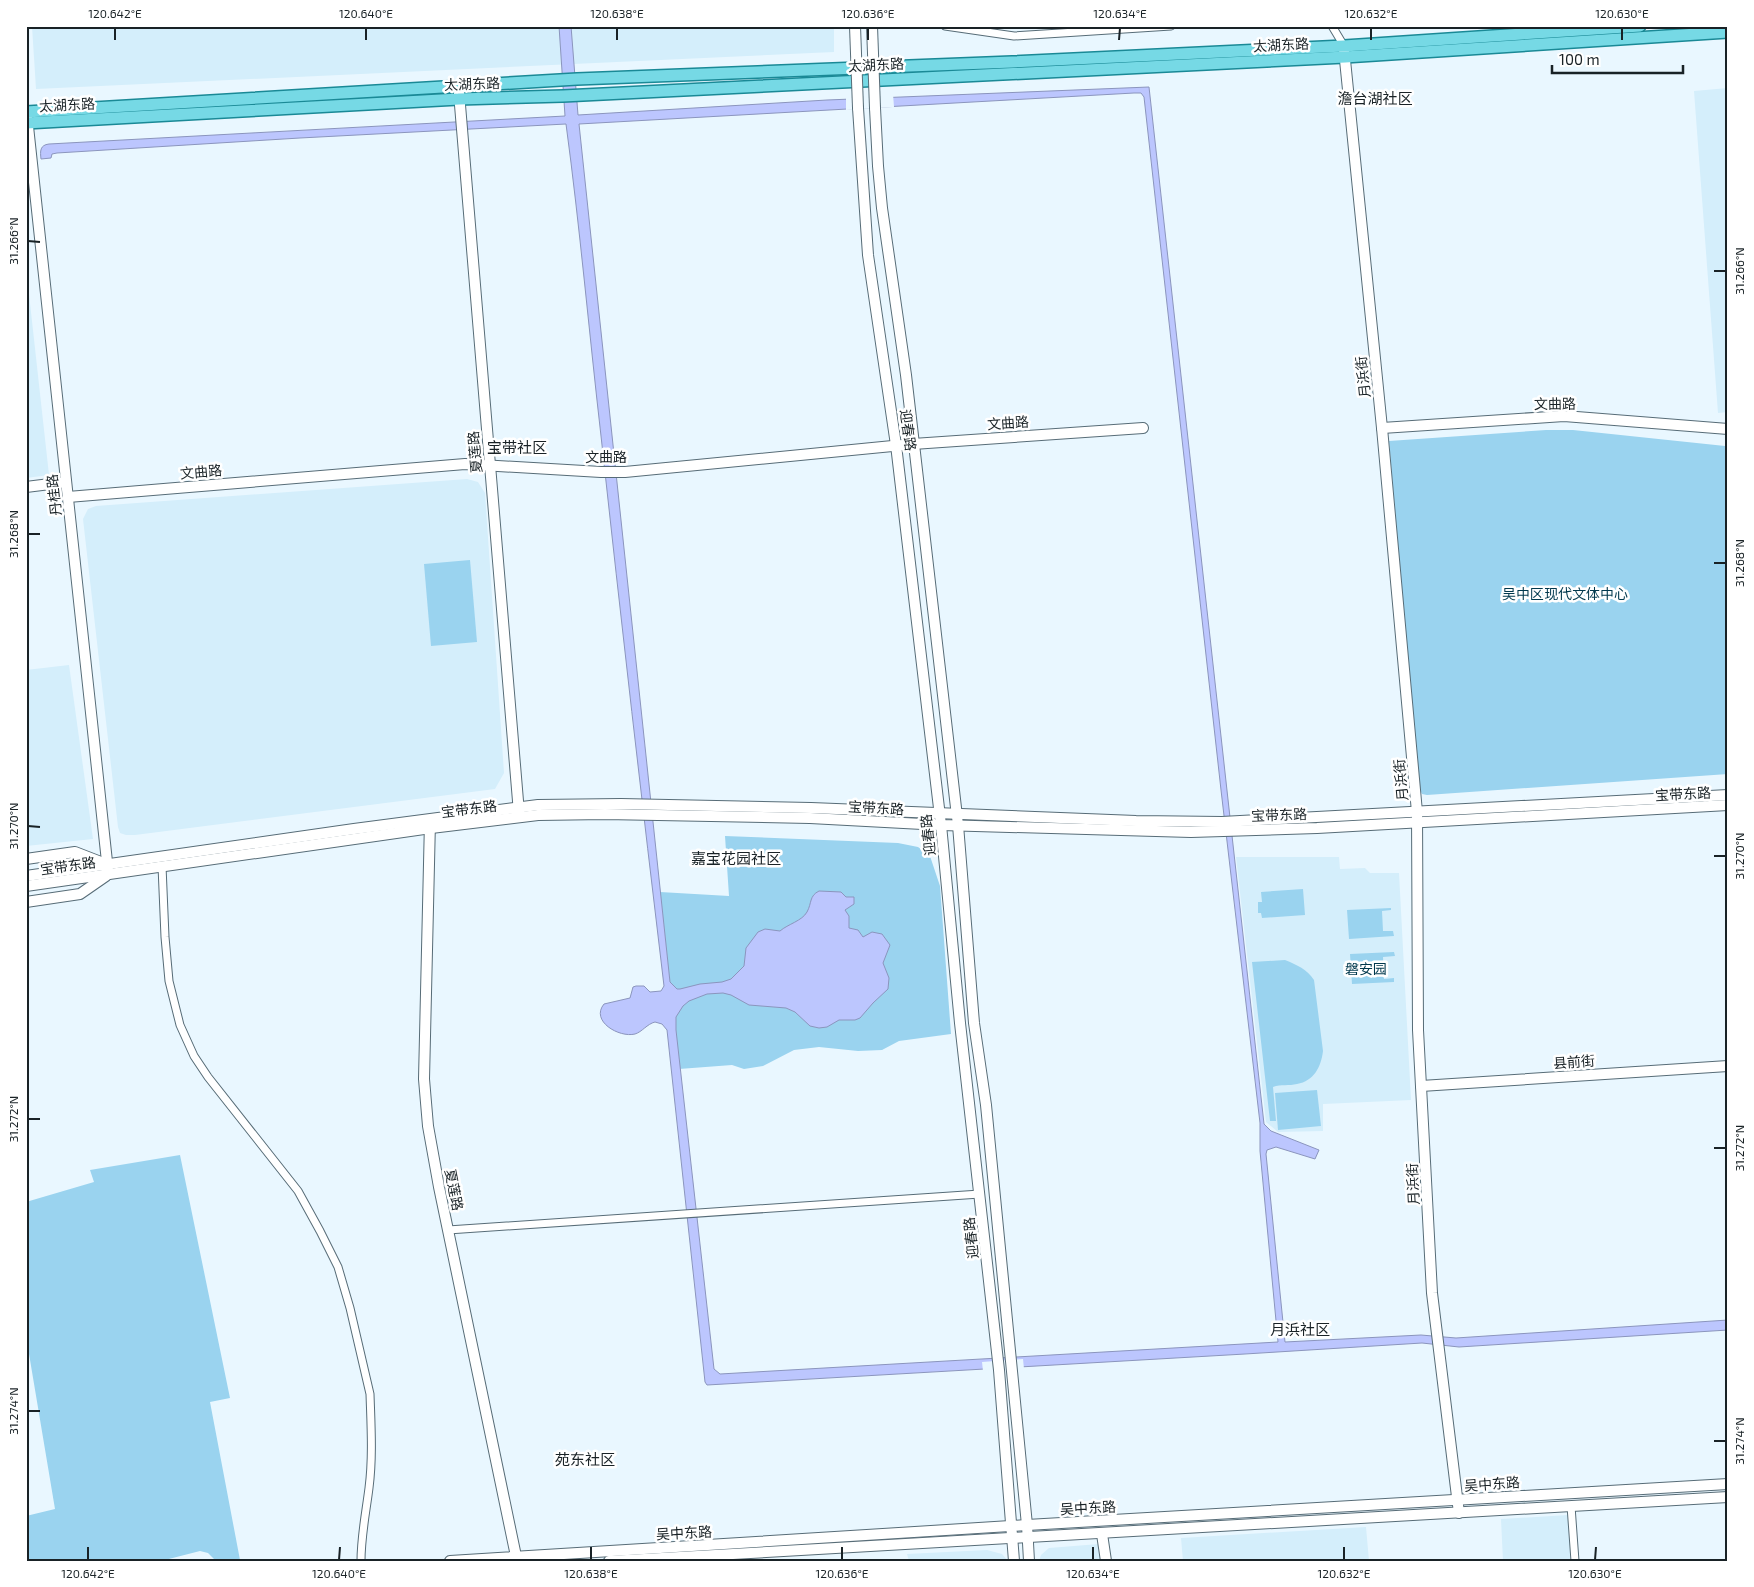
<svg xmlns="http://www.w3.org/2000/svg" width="1754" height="1587" font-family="'Exo 2','Noto Sans SC',sans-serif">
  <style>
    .built { fill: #d4eefb }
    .green { fill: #9ad3ef }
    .water { fill: #bcc6fe; stroke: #8b95bd; fill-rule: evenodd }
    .pier { fill: #e9f7ff }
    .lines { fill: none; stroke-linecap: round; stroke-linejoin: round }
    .street-casing { stroke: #576c77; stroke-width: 9 }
    .secondary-casing { stroke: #576c77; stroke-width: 12 }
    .primary-casing { stroke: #1a8996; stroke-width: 14 }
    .street { stroke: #fff; stroke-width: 7 }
    .secondary { stroke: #fff; stroke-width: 10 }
    .primary { stroke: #76d9e5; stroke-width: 11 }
    .secondary-bridge-casing { stroke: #576c77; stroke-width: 12; stroke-linecap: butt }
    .secondary-bridge { stroke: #fff; stroke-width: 10 }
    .ticks { fill: none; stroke: #192226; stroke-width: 2 }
    .labels { text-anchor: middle; stroke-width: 5; stroke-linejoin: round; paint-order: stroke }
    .street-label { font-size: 14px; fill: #192226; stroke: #fff }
    .park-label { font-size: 14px; fill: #00384d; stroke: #fff }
    .neighbourhood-label { font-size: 15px; fill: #192226; stroke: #fff }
    .neatline { fill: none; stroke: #192226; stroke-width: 2 }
    .ticks-label { font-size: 12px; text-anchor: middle; fill: #192226 }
  </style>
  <rect width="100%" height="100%" fill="#e9f7ff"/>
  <!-- built -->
  <g class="built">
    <polygon points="32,26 834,26 834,52 36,89"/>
    <polygon points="1728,88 1728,412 1718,413 1694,91"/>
    <polygon points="26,267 49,475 26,478"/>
    <polygon points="467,479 478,482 485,493 504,773 495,789 135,835 126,835 120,833 118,827 83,519 88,509 96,506"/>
    <polygon points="69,665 93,839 26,846 26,670"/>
    <polygon points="1236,857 1339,857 1340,869 1365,868 1370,873 1399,873 1411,1100 1323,1104 1323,1131 1278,1132 1266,1122"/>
    <polygon points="1568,1515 1572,1561 1503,1561 1501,1519"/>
    <polygon points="1366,1527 1369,1561 1183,1561 1181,1538"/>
    <polygon points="1099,1544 1101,1561 1039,1561 1041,1555 1049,1548"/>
    <polygon points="987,1550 1002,1554 1008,1561 909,1561 907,1554"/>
  </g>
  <!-- green -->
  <g class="green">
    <polygon points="1546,430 1573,430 1725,446 1728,484 1728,774 1427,795 1422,794 1419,788 1389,441"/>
    <polygon points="470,560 477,642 431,646 424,564"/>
    <polygon points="725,836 898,843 918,847 930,856 940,886 951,1034 899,1041 882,1050 858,1051 819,1047 794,1050 763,1066 744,1069 732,1065 679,1069 660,892 729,896"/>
    <polygon points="1303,889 1305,915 1262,918 1261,913 1258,913 1258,902 1262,902 1261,892"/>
    <polygon points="1391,908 1391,910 1382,911 1383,931 1393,931 1394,936 1349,939 1347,910"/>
    <polygon points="1394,952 1395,956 1383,957 1384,979 1394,978 1394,982 1352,984 1350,954"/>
    <path d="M 1285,960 C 1297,965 1307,969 1314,980 L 1323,1051 C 1321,1067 1314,1081 1297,1084 C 1289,1086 1281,1084 1273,1087 L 1276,1121 L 1270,1121 L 1252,962 Z"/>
    <polygon points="1317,1090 1321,1126 1278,1130 1275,1093"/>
    <polygon points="180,1155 230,1398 210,1402 240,1560 216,1561 208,1553 200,1551 161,1561 26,1561 26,1516 55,1509 26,1336 26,1202 94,1182 90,1170"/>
  </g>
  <!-- water -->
  <path class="water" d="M 559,26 L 571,26 L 578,115 L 827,100 L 1149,87 L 1264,1124 L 1271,1131 L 1319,1150 L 1315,1159 L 1276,1147 L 1267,1150 L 1266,1154 L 1285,1342 L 1421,1335 L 1456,1338 L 1728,1320 L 1728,1330 L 1459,1347 L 1422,1343 L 1245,1354 L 707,1385 L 705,1382 L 667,1030 L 662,1024 L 655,1022 C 647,1024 642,1032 635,1034 C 619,1038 590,1021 604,1004 L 630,998 L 633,987 L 636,986 L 644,986 L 650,992 L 661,991 L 664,986 C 642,803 621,620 601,436 C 589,332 580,228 566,124 L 300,138 L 57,153 L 52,154 L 51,158 L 41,159 C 40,151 40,145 49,144 L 565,116 ZM 1134,93 L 1141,93 L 1144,97 L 1221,790 L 1260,1123 L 1260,1151 L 1278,1342 L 720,1374 L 714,1369 L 676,1030 L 676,1017 L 683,1006 L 689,1001 L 707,994 L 723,993 L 731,995 L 749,1005 L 786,1008 L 795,1012 L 810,1026 L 819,1028 L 827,1027 L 839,1020 L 855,1020 L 860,1018 L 873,1003 L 888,989 L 889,978 L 883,963 L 890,945 L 882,934 L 872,932 L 863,937 L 858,930 L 849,928 L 849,916 L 845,910 L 854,904 L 854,897 L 846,897 L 841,892 L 819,891 C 809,896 812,903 807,912 C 802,921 788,924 780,931 L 765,929 L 758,932 L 746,948 L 744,966 L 731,979 L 722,982 L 700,984 L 680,989 L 677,989 L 670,982 L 579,124 Z"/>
  <!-- pier -->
  <g class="pier">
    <polygon points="893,94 894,107 846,110 846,96"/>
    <polygon points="1023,1359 1024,1369 983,1371 982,1362"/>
  </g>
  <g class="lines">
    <!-- street casing -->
    <g class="street-casing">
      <g id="street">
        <polyline points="945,26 1014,36 1171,26"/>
        <polyline points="1332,26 1344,46"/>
        <path d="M 162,866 L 165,937 L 169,981 L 180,1025 L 194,1056 L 208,1077 L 298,1191 L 320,1231 L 338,1267 L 350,1308 L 370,1394 C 371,1425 373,1457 369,1488 C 366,1512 361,1536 361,1561"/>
        <polyline points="448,1230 980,1194"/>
        <polyline points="1571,1506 1575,1561"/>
      </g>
    </g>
    <!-- secondary casing -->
    <g class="secondary-casing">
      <g id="secondary">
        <polyline points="1344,50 1382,428 1417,812 1418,1030 1432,1293 1459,1513"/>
        <polyline points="459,93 519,813"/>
        <polyline points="858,108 868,255 896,445 941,825 960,1023 999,1370 1014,1561"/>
        <polyline points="875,108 878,166 882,208 906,375 958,825 974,1023 986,1105 1027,1525 1029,1561"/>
        <polyline points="27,117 108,871"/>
        <polyline points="1382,428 1564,416 1728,429"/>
        <polyline points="26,487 66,482"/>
        <polyline points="68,497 465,464 601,472 625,472 913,444 1143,428"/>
        <polyline points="430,821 424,1079 428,1126 439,1187 517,1561"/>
        <polyline points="26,859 75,852 106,864"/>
        <polyline points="26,876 354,829 538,805 621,804 811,808 1136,821 1222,822 1728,795"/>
        <polyline points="26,886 431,828 538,815 605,814 810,818 941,825 1191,832 1317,828 1728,805"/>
        <polyline points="26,902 80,894 106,876"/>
        <polyline points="1421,1086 1728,1066"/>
        <polyline points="1102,1534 1106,1561"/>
        <polyline points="450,1561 1027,1525 1728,1484"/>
        <polyline points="609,1561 1728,1497"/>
      </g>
    </g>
    <!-- primary casing -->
    <g class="primary-casing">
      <g id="primary">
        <polyline points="26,112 577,79 1012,62 1344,46 1640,26"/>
        <polyline points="26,123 459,99 563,96 1345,57 1728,32"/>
      </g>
    </g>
    <!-- street -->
    <use href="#street" class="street"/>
    <!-- secondary -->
    <use href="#secondary" class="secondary"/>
    <!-- primary -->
    <use href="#primary" class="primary"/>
    <!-- secondary-bridge casing -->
    <g class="secondary-bridge-casing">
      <g id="secondary-bridge">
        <polyline points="855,26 858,108"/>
        <polyline points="872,26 875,108"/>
      </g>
    </g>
    <!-- secondary-bridge -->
    <use href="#secondary-bridge" class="secondary-bridge"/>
  </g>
  <!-- ticks -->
  <path class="ticks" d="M 115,40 L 115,28M 366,40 L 366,28M 617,40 L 617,28M 868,40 L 868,28M 1119,40 L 1120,28M 1371,40 L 1371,28M 1622,40 L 1622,28M 28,241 L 40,242M 1714,271 L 1726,271M 28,534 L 40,534M 1714,563 L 1726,563M 28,826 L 40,827M 1714,856 L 1726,856M 28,1119 L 40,1119M 1714,1148 L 1726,1148M 28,1411 L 40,1411M 1714,1441 L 1726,1441M 88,1560 L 88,1547M 339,1560 L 340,1547M 591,1560 L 591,1547M 842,1560 L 842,1547M 1093,1560 L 1093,1547M 1344,1560 L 1344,1547M 1595,1560 L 1596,1547"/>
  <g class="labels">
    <!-- street labels -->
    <g class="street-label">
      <text transform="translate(1281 45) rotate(-3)" y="5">太湖东路</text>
      <text transform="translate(876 65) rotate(-3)" y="5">太湖东路</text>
      <text transform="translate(472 84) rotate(-2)" y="5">太湖东路</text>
      <text transform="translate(67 105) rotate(-3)" y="5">太湖东路</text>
      <text transform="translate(1363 377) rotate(-96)" y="5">月浜街</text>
      <text transform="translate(1555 404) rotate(-1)" y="5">文曲路</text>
      <text transform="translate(1008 423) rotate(-4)" y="5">文曲路</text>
      <text transform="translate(908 430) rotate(82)" y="5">迎春路</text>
      <text transform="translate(475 452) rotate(-95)" y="5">夏莲路</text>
      <text x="606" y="462">文曲路</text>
      <text transform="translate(201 472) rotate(-5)" y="5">文曲路</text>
      <text transform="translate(54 495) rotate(-96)" y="5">丹桂路</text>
      <text transform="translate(1401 780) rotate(-95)" y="5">月浜街</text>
      <text transform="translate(1683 794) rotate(-3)" y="5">宝带东路</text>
      <text transform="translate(876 808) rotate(3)" y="5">宝带东路</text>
      <text transform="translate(469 809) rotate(-7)" y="5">宝带东路</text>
      <text transform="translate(1279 815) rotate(-2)" y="5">宝带东路</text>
      <text transform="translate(928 835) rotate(-96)" y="5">迎春路</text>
      <text transform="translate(68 866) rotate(-8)" y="5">宝带东路</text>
      <text transform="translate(1574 1062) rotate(-4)" y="5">县前街</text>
      <text transform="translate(1413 1184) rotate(-93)" y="5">月浜街</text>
      <text transform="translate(454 1190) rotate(79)" y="5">夏莲路</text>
      <text transform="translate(971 1238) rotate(-96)" y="5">迎春路</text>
      <text transform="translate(1492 1484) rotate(-4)" y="5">吴中东路</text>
      <text transform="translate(1088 1508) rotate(-3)" y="5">吴中东路</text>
      <text transform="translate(684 1533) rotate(-3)" y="5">吴中东路</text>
    </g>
    <!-- park labels -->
    <g class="park-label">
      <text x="1565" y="599">吴中区现代文体中心</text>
      <text x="1366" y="974">磐安园</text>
    </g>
    <!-- neighbourhood labels -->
    <g class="neighbourhood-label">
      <text x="1375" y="104">澹台湖社区</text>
      <text x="517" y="453">宝带社区</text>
      <text x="736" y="864">嘉宝花园社区</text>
      <text x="1300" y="1335">月浜社区</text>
      <text x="585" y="1465">苑东社区</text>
    </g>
  </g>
  <!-- border -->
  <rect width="1754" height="1587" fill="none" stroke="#ffffff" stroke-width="55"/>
  <!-- scale -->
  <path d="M1552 65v8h131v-8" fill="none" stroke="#192226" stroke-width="2.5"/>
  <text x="1559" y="65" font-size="15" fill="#192226" stroke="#ffffff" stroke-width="4" paint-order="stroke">100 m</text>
  <rect x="28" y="28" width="1698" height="1532" class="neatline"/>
  <g class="ticks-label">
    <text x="115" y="18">120.642°E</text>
    <text x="366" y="18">120.640°E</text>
    <text x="617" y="18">120.638°E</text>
    <text x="868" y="18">120.636°E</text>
    <text x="1120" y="18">120.634°E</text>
    <text x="1371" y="18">120.632°E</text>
    <text x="1622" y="18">120.630°E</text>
    <text transform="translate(14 241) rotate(-90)" y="4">31.266°N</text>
    <text transform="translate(1740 271) rotate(-90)" y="4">31.266°N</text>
    <text transform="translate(14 534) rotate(-90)" y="4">31.268°N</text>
    <text transform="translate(1740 563) rotate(-90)" y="4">31.268°N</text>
    <text transform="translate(14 826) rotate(-90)" y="4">31.270°N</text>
    <text transform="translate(1740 856) rotate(-90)" y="4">31.270°N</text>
    <text transform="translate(14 1119) rotate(-90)" y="4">31.272°N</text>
    <text transform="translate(1740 1148) rotate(-90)" y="4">31.272°N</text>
    <text transform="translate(14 1411) rotate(-90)" y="4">31.274°N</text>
    <text transform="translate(1740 1441) rotate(-90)" y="4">31.274°N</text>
    <text x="88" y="1578">120.642°E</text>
    <text x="339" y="1578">120.640°E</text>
    <text x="591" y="1578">120.638°E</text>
    <text x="842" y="1578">120.636°E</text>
    <text x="1093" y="1578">120.634°E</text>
    <text x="1344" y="1578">120.632°E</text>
    <text x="1595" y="1578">120.630°E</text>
  </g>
</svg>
